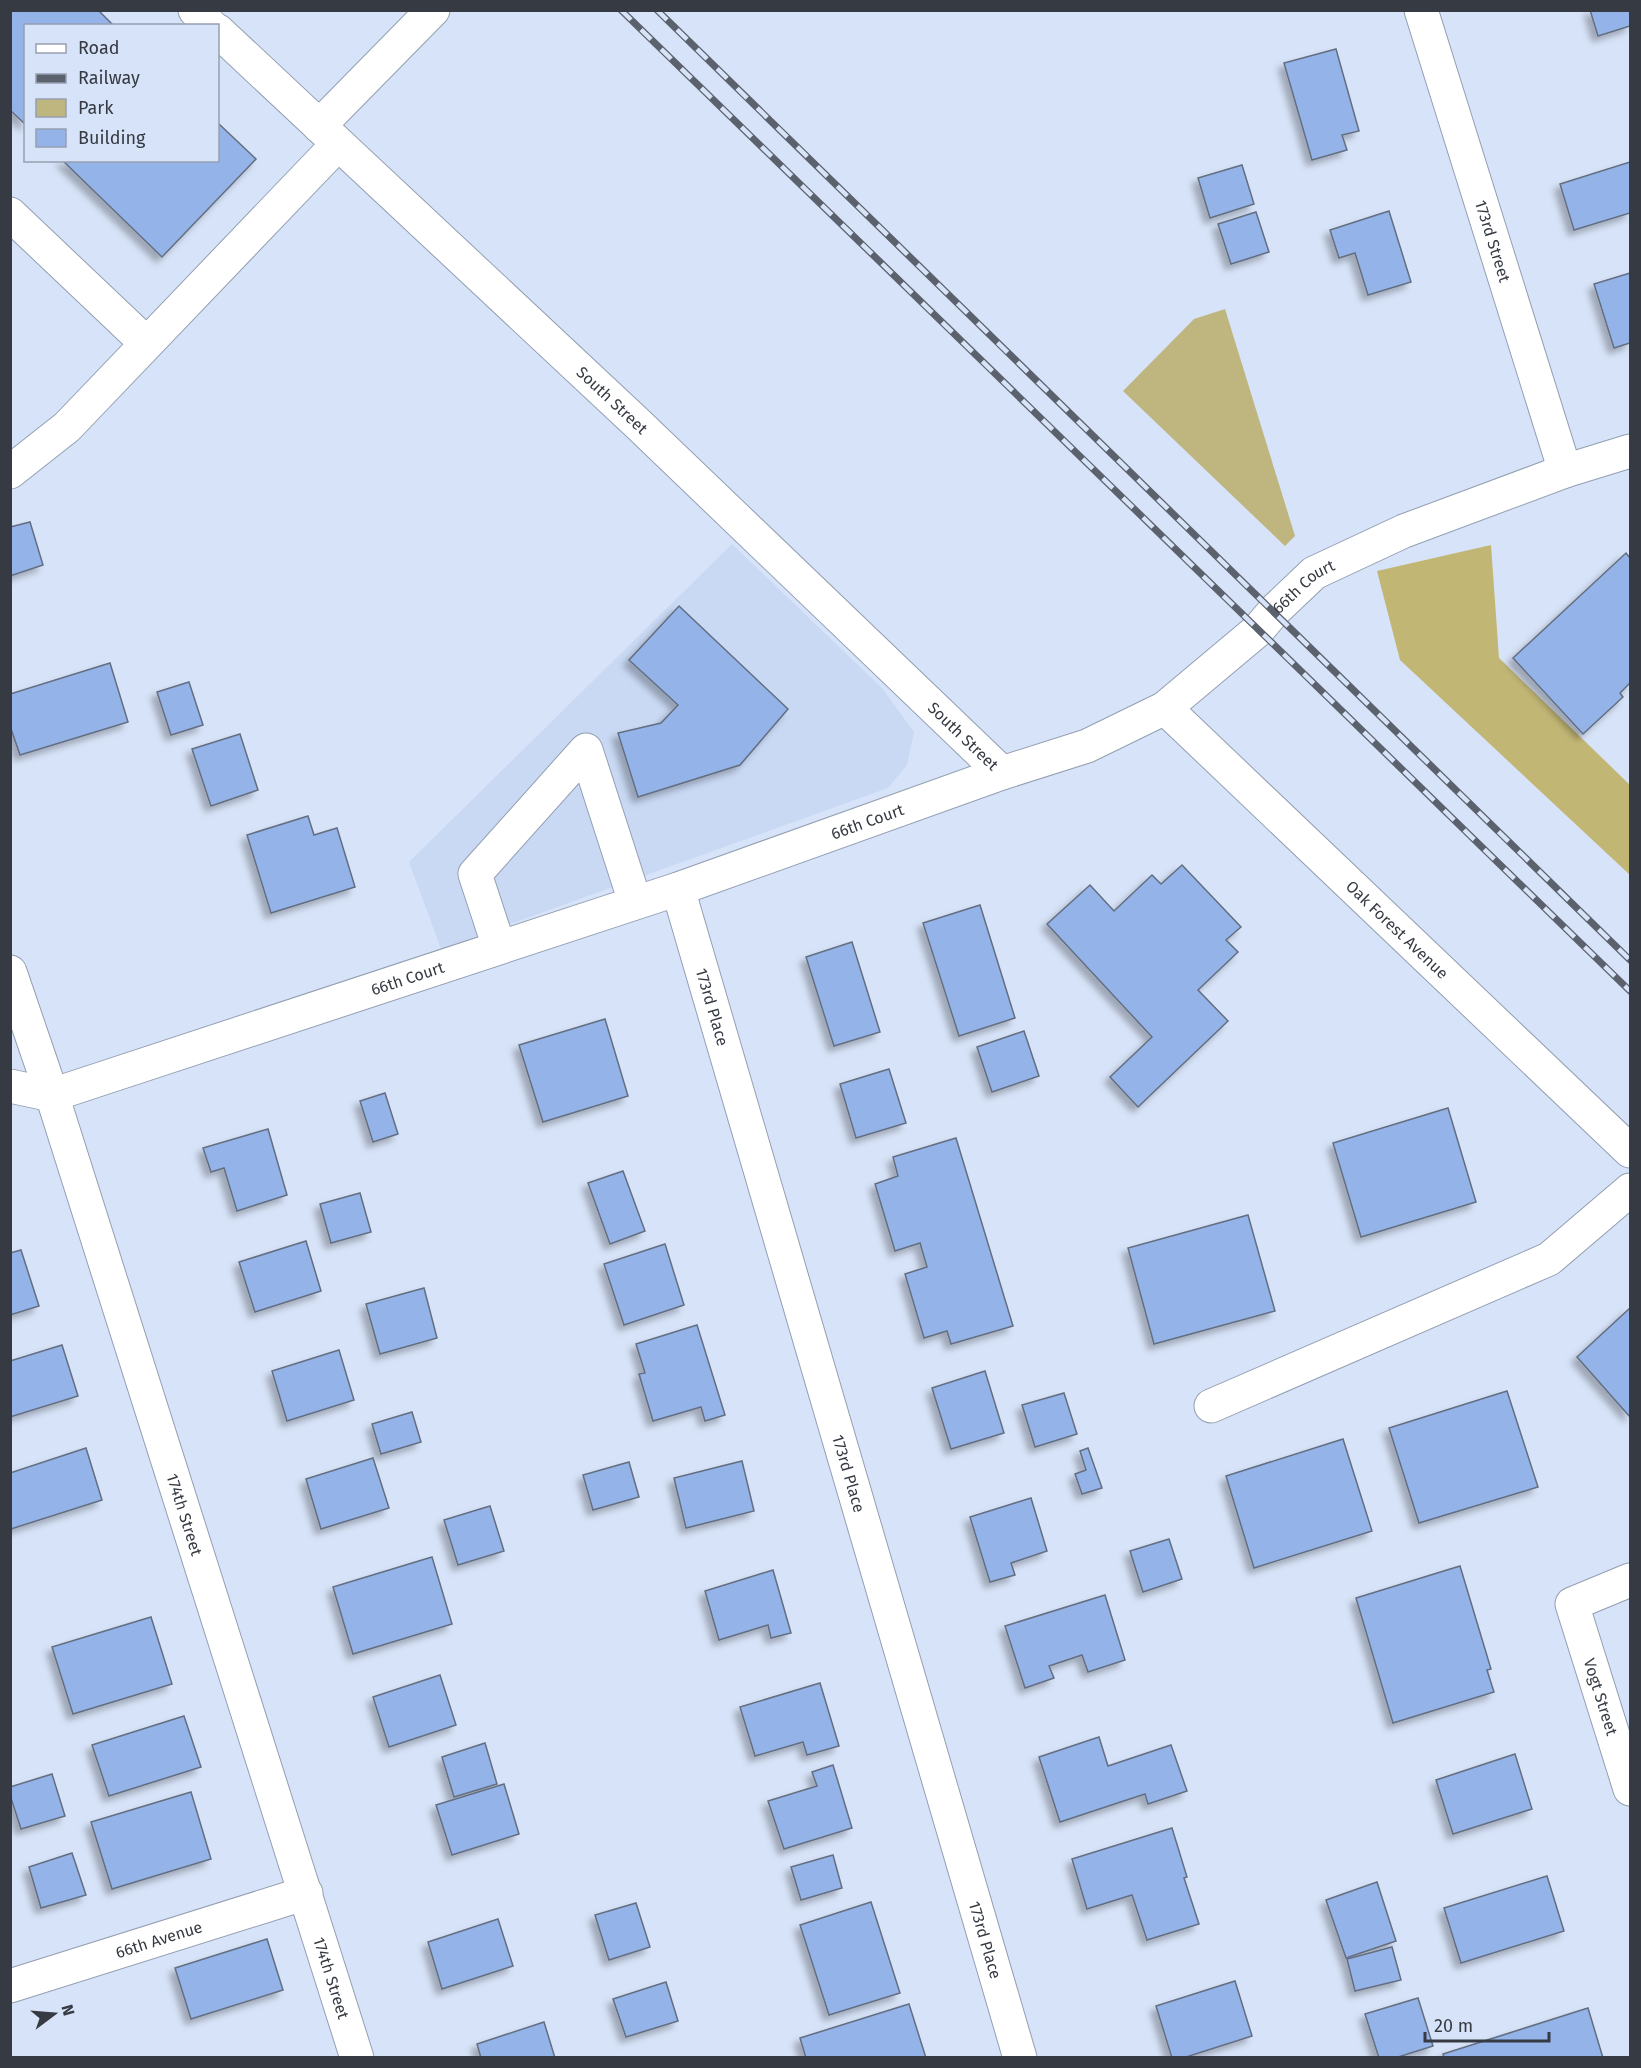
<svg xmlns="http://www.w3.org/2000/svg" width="1641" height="2068" font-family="'Fira Sans',sans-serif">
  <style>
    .built { fill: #c9d9f4 }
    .green { fill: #bfb57f }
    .forest { fill: #c2b675 }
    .building { fill: #93b3e9; stroke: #636e80; stroke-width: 1.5; filter: url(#shadow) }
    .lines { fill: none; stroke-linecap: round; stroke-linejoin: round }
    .minor-casing { stroke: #939fb2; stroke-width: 35 }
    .minor { stroke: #fff; stroke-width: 33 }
    .rail-casing { stroke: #5c626d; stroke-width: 7 }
    .rail { stroke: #d7e3f8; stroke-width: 4.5; stroke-dasharray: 14; stroke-linecap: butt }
    .labels { text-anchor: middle; stroke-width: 4.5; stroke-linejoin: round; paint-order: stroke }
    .street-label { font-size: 16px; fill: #363b43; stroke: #d7e3f8 }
  </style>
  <defs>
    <filter id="shadow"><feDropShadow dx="-5.5" dy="5.5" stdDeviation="3" flood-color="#0004"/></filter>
  </defs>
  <rect width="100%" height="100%" fill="#d7e3f8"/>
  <!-- built -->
  <polygon class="built" points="732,544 882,688 914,732 907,765 888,788 441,949 409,862"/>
  <!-- green -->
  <polygon class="green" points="1225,309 1295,536 1285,546 1123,391 1194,319"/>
  <!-- forest -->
  <polygon class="forest" points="1491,545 1499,658 1630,785 1630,875 1400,660 1377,571"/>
  <!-- building -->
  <g class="building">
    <polygon points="10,10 98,10 114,26 26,26 26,125 10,110"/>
    <polygon points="1590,10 1630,10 1630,26 1598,36"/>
    <polygon points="1336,49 1359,131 1342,135 1347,150 1312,160 1284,63"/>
    <polygon points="218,123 256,159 162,257 62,160 218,160"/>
    <polygon points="1630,162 1630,213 1574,230 1560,184"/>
    <polygon points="1242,165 1254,204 1210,218 1198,178"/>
    <polygon points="1389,211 1411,282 1368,295 1355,253 1339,258 1330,230"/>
    <polygon points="1256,212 1269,252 1231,264 1218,224"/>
    <polygon points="1630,273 1630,343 1614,348 1594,284"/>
    <polygon points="30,522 43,565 10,576 10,527"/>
    <polygon points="1626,553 1630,558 1630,683 1620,693 1623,697 1583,734 1513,658"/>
    <polygon points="679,606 788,709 740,765 638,797 618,733 661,723 678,705 629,660"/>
    <polygon points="110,663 128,722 20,755 10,726 10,694"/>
    <polygon points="189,682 203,725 171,735 157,692"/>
    <polygon points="240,734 258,790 211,806 192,749"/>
    <polygon points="308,816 314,835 337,828 355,887 271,913 247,835"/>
    <polygon points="1182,865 1241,927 1226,940 1238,952 1198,990 1228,1021 1138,1107 1110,1077 1152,1037 1047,924 1090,885 1114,911 1152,875 1161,884"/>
    <polygon points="980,905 1015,1018 959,1036 923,923"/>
    <polygon points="852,942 880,1032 834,1046 806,957"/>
    <polygon points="605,1019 628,1096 543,1122 519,1045"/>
    <polygon points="1024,1031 1039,1076 992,1092 977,1047"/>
    <polygon points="889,1069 906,1123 856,1138 840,1084"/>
    <polygon points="385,1093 398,1134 373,1142 360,1101"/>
    <polygon points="1448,1108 1476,1202 1361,1237 1333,1143"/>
    <polygon points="268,1129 287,1195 237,1211 224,1168 211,1172 203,1148"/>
    <polygon points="956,1138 1013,1326 951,1344 947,1331 924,1338 905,1274 927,1267 920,1243 895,1251 875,1184 898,1176 893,1157"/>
    <polygon points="623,1171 645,1231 610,1244 588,1183"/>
    <polygon points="360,1193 371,1232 331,1243 320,1204"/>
    <polygon points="1248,1215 1275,1311 1154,1344 1128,1248"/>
    <polygon points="306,1241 321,1291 255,1312 239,1262"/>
    <polygon points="665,1244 684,1305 624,1325 604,1264"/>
    <polygon points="21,1250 39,1306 10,1315 10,1253"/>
    <polygon points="424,1288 437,1338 380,1354 366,1304"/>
    <polygon points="1630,1308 1630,1417 1577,1357"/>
    <polygon points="697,1325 725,1415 705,1421 701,1407 653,1421 639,1374 645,1373 636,1344"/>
    <polygon points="62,1345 78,1396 10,1417 10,1361"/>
    <polygon points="339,1350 354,1400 287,1421 272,1371"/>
    <polygon points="985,1371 1004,1433 951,1449 932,1388"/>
    <polygon points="1507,1391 1538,1487 1419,1523 1389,1428"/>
    <polygon points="1064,1393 1077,1434 1035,1447 1022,1405"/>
    <polygon points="412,1412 421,1442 381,1454 372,1424"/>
    <polygon points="1343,1439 1372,1531 1254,1568 1226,1476"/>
    <polygon points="86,1448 102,1500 11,1529 10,1473"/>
    <polygon points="1088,1448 1102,1488 1082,1494 1075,1474 1086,1470 1080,1451"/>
    <polygon points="373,1458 389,1508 321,1529 306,1479"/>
    <polygon points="742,1461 754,1511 686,1528 674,1478"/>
    <polygon points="629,1462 639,1497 593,1510 583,1475"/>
    <polygon points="1031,1498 1047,1551 1011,1563 1015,1575 990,1582 970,1517"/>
    <polygon points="490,1506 504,1551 458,1565 444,1520"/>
    <polygon points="1169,1539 1182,1579 1143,1592 1130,1551"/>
    <polygon points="432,1557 452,1624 353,1654 333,1587"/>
    <polygon points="1460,1566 1491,1669 1487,1670 1494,1692 1393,1723 1356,1598"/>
    <polygon points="773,1570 791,1633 771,1638 768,1625 719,1640 705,1591"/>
    <polygon points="1105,1595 1125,1660 1088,1672 1082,1655 1049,1666 1054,1678 1025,1688 1005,1626"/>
    <polygon points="151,1617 172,1684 73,1714 52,1647"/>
    <polygon points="440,1675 456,1725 389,1747 373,1697"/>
    <polygon points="820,1683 839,1746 807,1755 803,1742 755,1756 740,1707"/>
    <polygon points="184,1716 201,1767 109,1796 92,1745"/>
    <polygon points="1099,1737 1108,1766 1171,1745 1187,1791 1148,1804 1145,1794 1060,1822 1039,1757"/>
    <polygon points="485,1743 497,1784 454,1797 442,1757"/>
    <polygon points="1515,1754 1532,1809 1453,1834 1436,1780"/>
    <polygon points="833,1765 852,1828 784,1849 768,1801 817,1786 812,1772"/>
    <polygon points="52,1774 65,1816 21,1829 10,1795 10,1787"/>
    <polygon points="504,1784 519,1834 452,1855 436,1805"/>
    <polygon points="191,1792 211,1859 112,1889 91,1822"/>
    <polygon points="1172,1828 1187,1877 1184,1878 1199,1924 1147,1940 1132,1895 1087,1909 1072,1859"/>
    <polygon points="72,1853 86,1895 41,1908 29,1867"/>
    <polygon points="833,1855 842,1888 801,1900 791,1867"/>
    <polygon points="1547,1876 1564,1931 1461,1963 1444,1908"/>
    <polygon points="1377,1882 1396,1941 1346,1958 1326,1900"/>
    <polygon points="871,1902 900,1993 829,2015 800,1925"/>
    <polygon points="636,1903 650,1947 609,1960 595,1915"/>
    <polygon points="498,1919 513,1966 442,1989 428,1942"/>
    <polygon points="267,1939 283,1990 191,2019 175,1968"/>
    <polygon points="1392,1947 1401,1980 1355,1991 1347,1959"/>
    <polygon points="1235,1981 1252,2036 1183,2058 1172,2058 1156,2006"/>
    <polygon points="666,1982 678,2021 626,2037 613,1999"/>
    <polygon points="1418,1998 1433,2046 1395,2058 1379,2058 1365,2014"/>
    <polygon points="909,2004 926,2058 806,2058 800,2038"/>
    <polygon points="1588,2008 1603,2058 1444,2058 1443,2054"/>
    <polygon points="544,2022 555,2058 481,2058 477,2044"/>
  </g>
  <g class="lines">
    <!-- minor casing -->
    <g class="minor-casing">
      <g id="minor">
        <polyline points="195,10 211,26"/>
        <path id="s1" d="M 1421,10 L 1565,471"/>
        <path id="s2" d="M 218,31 L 637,423 L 1002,773"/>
        <polyline points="319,126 433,10"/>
        <polyline points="10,214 146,343"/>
        <polyline points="10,472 67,427 338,144"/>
        <path id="s3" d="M 1165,708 L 1630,1151"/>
        <path id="s4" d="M 678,889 L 1020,2058"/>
        <polyline points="499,947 475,874 586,750 635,902"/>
        <path id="s5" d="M 10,972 L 52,1095 L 357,2058"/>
        <path id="s6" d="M 10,1086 L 52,1095 L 678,889 L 1002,773 L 1087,746 L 1165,708 L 1258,630 L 1274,611 L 1314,573 L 1404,531 L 1565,471 L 1630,451"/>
        <polyline points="1211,1406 1549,1259 1630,1190"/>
        <path id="s7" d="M 1630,1580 L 1572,1604 L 1630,1789"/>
        <path id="s8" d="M 10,1986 L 306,1893"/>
      </g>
    </g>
    <!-- minor -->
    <use href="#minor" class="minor"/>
    <!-- rail casing -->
    <g class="rail-casing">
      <g id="rail">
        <polyline points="621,10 1630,991"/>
        <polyline points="657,10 1630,960"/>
      </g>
    </g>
    <!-- rail -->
    <use href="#rail" class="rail"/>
  </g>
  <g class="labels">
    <!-- street labels -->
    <g class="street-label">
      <text dy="6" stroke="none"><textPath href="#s1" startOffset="242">173rd Street</textPath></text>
      <text dy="6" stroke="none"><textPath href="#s2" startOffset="540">South Street</textPath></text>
      <text dy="6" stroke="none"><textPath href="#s6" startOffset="1407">66th Court</textPath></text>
      <text dy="6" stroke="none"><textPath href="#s2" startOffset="1026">South Street</textPath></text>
      <text dy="6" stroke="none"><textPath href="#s6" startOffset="903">66th Court</textPath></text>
      <text dy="6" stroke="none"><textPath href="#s3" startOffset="321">Oak Forest Avenue</textPath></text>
      <text dy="6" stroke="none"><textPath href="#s6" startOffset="417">66th Court</textPath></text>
      <text dy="6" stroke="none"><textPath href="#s4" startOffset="123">173rd Place</textPath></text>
      <text dy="6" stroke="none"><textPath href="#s4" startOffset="609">173rd Place</textPath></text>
      <text dy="6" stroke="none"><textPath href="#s5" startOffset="570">174th Street</textPath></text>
      <text dy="6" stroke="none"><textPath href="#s7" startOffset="160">Vogt Street</textPath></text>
      <text dy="6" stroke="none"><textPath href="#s8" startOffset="156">66th Avenue</textPath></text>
      <text dy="6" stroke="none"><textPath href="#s4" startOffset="1095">173rd Place</textPath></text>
      <text dy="6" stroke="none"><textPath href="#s5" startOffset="1056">174th Street</textPath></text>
    </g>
  </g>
  <!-- border -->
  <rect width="1641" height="2068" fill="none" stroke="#363b43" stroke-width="24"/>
  <!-- legend -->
  <rect x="24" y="24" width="195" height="138" fill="#d7e3f8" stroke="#97a0b0" stroke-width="1.5"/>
  <rect x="36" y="44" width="30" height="9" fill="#ffffff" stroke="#97a0b0" stroke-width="1.5"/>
  <text x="78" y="54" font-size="18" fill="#363b43">Road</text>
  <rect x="36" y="74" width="30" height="9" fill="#5c626d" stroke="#97a0b0" stroke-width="1.5"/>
  <text x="78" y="84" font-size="18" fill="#363b43">Railway</text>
  <rect x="36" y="99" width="30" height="18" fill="#bfb57f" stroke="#97a0b0" stroke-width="1.5"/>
  <text x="78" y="114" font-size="18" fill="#363b43">Park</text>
  <rect x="36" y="129" width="30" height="18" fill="#93b3e9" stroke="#97a0b0" stroke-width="1.5"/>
  <text x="78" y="144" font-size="18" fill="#363b43">Building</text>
  <!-- north arrow -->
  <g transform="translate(54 2014) rotate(74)" stroke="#d7e3f8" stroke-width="4.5" paint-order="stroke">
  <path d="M0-4.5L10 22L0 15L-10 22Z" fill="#363b43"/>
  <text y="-9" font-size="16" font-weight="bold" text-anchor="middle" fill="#363b43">N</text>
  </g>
  <!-- scale -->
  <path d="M1425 2032v9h124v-9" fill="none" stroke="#363b43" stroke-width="3"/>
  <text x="1434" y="2032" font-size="18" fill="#363b43" stroke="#d7e3f8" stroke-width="4.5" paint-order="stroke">20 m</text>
</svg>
